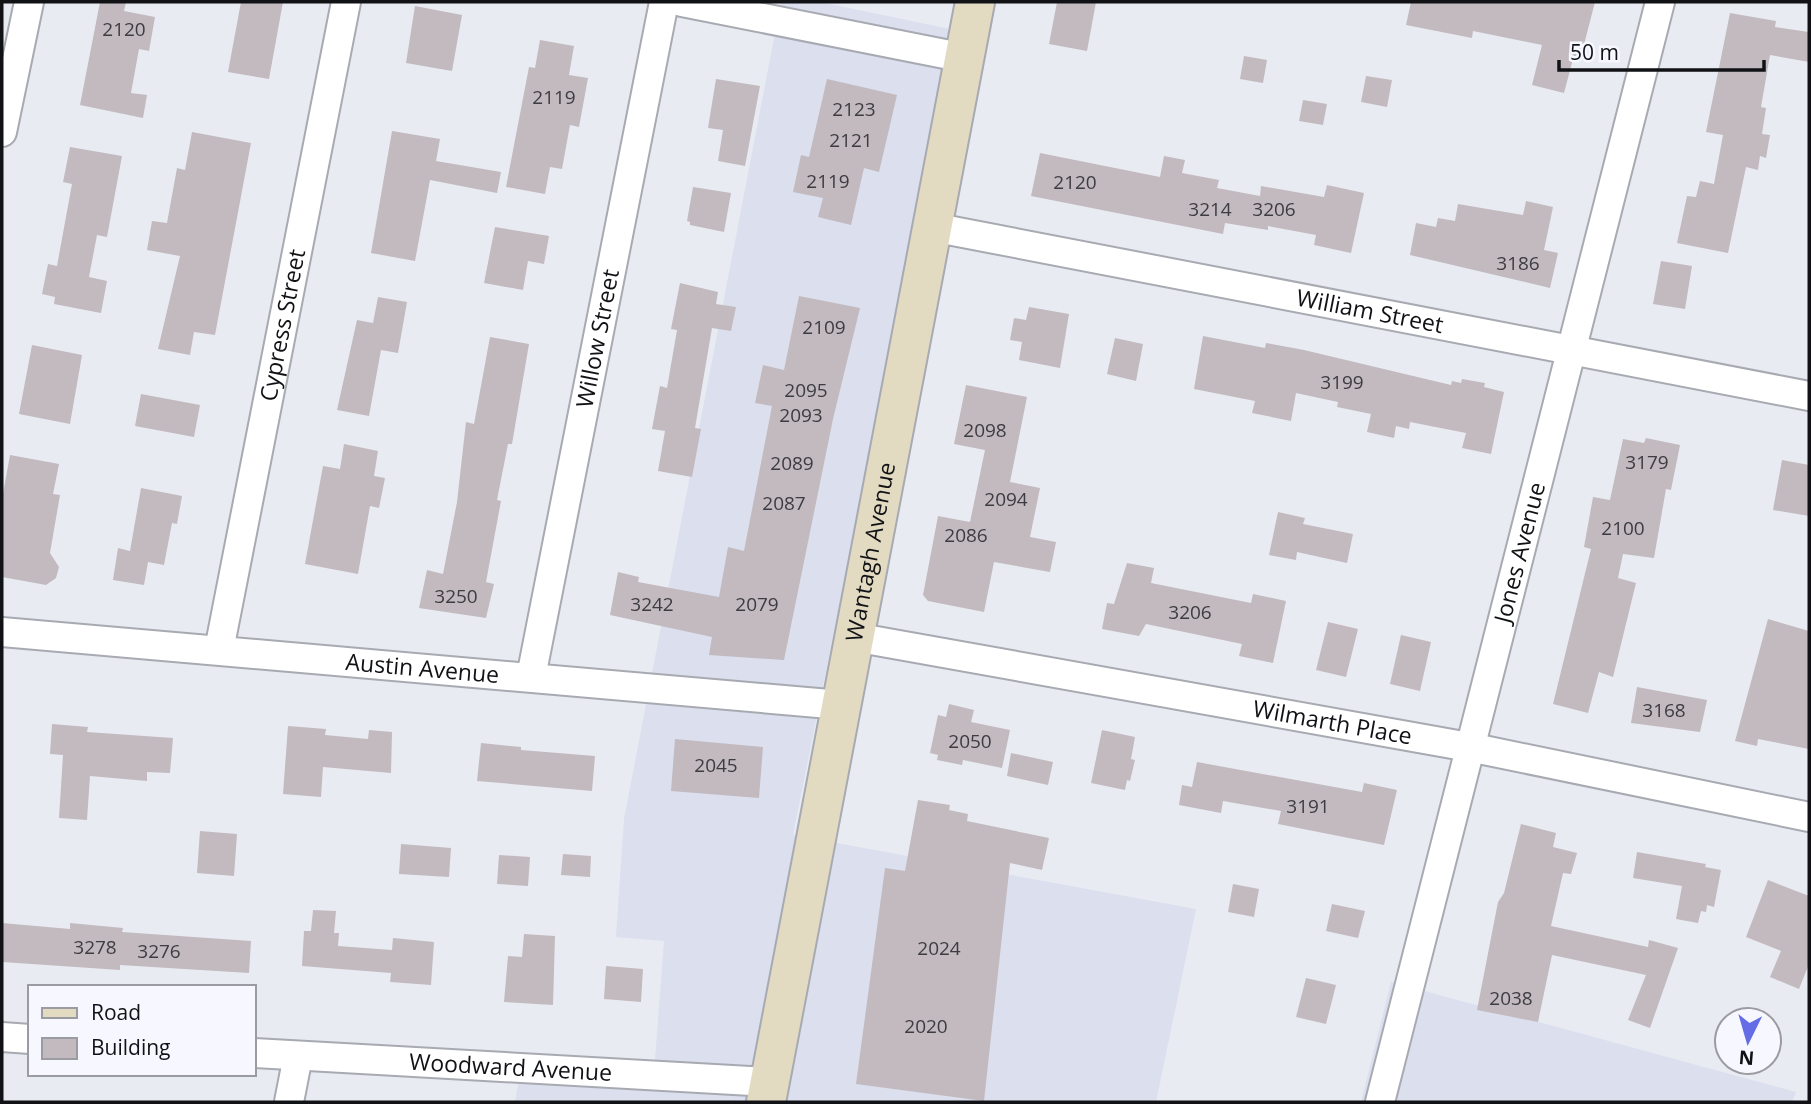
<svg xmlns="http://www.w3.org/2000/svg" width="1811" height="1104" font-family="'Open Sans',sans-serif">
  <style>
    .built { fill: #dbdfee }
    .building { fill: #c2babf }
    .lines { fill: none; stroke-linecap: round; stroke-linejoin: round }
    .street-casing { stroke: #a8aab2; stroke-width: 32 }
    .secondary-casing { stroke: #a8aab2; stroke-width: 42 }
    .street { stroke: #fff; stroke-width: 28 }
    .secondary { stroke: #e3dac2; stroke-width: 38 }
    .labels { text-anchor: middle; stroke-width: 5; stroke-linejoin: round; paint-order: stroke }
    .number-label { font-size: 19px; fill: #3d3c40 }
    .street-label { font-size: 23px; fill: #111215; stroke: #f7f8ff }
  </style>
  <rect width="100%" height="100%" fill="#e9ebf3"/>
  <!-- built -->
  <g class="built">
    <polygon points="781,2 820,2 955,30 793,835 1196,909 1156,1102 515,1102 519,1079 653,1086 664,941 616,937 624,819"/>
    <polygon points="1391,982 1796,1092 1792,1102 1361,1102"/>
  </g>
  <!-- building -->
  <g class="building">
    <polygon points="100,2 126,2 124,11 155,17 149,51 139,49 131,93 147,95 143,118 80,105"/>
    <polygon points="241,2 283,2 269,79 228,72"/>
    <polygon points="1057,2 1096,2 1087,51 1049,44"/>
    <polygon points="1411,2 1595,2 1580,60 1573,59 1564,93 1532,85 1542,45 1473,31 1472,38 1406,25"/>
    <polygon points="415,6 462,15 452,71 406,63"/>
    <polygon points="1730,13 1776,21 1775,27 1809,32 1809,62 1770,55 1761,107 1766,108 1762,134 1770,135 1766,158 1760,156 1758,170 1746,167 1728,253 1677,243 1687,196 1696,197 1700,181 1714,184 1723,135 1706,132"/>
    <polygon points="540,40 574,46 569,75 588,78 579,127 570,125 562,169 550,167 545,194 506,187 529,67 535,68"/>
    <polygon points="1244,56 1267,60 1263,83 1240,79"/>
    <polygon points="1366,76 1392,80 1387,107 1361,102"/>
    <polygon points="716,79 760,86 745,166 718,161 723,130 708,128"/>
    <polygon points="827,79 897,95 879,172 864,168 851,225 818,217 823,198 793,192 801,155 809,157"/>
    <polygon points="1303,100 1327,104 1323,125 1299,121"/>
    <polygon points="392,131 440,139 436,161 501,172 497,193 430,180 415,261 371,253"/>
    <polygon points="192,132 251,143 215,335 194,332 190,355 158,349 180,256 147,250 152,221 167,223 177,168 185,170"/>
    <polygon points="70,147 122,156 107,237 97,235 89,277 107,281 101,313 54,304 55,297 42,294 48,264 57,266 72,184 63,182"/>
    <polygon points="1040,153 1160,177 1164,156 1185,160 1182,173 1219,180 1217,188 1260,196 1261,186 1324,197 1327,185 1364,193 1351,253 1314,245 1316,235 1268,226 1268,230 1225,223 1223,234 1031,196"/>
    <polygon points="693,187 731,193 724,232 690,225 690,222 687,221"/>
    <polygon points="1526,201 1553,207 1544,250 1558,253 1550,288 1410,255 1416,223 1436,227 1438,218 1455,221 1458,204 1523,215"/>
    <polygon points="495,227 549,236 544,264 528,261 523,290 484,283"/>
    <polygon points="1661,261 1692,266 1685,309 1653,304"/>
    <polygon points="680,283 718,292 716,304 736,307 731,331 712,328 695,428 701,429 692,477 658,471 665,431 652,429 660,386 667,388 677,330 671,329"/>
    <polygon points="799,296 860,308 833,419 784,660 709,655 712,637 610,615 618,572 639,577 638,582 719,597 728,547 744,551 772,406 755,403 763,365 784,370"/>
    <polygon points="378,297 407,302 398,353 381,350 369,416 337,410 357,320 373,323"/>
    <polygon points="1029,307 1069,314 1060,368 1019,360 1022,342 1010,340 1014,318 1026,320"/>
    <polygon points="1203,336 1265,348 1266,343 1304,350 1451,385 1452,381 1461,383 1462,379 1485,383 1484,387 1504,392 1491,454 1462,448 1466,433 1410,422 1409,429 1396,426 1394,438 1367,432 1371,414 1337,407 1338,402 1296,393 1291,421 1252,413 1255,401 1194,389"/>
    <polygon points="490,337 529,344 512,444 508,444 497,500 501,501 486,582 494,584 486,618 419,608 427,570 443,574 457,502 466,422 474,424"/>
    <polygon points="1115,338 1143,344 1136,381 1107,374"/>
    <polygon points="32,345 82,355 70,424 19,414"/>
    <polygon points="966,385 1027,397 1010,482 1040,488 1030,537 1056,542 1050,572 994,562 984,612 928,601 923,595 938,516 970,522 985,450 954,444"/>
    <polygon points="141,394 200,405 194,437 135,426"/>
    <polygon points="1646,438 1680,445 1671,490 1666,489 1654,558 1623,554 1618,578 1636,583 1613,677 1599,672 1588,713 1553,704 1591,549 1584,547 1593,497 1610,500 1623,439 1644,443"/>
    <polygon points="344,444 378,451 374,476 385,478 379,508 370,506 358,574 305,564 323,466 340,469"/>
    <polygon points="10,455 59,464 53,494 60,495 50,553 59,567 56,578 46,585 2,577 2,499"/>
    <polygon points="1782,460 1809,465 1809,516 1773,510"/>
    <polygon points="141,488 182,496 177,524 172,523 164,565 148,562 144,585 113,580 118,548 130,551"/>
    <polygon points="1278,512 1305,518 1303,524 1353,534 1347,563 1297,552 1296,560 1269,555"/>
    <polygon points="1127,563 1154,568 1151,583 1251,603 1253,594 1286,601 1273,663 1239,656 1242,644 1146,624 1139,636 1102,629 1107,603 1114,604"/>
    <polygon points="1768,619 1809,631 1809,749 1758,739 1757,746 1735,741"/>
    <polygon points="1328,622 1358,629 1346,677 1316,670"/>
    <polygon points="1401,635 1431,642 1420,691 1390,684"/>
    <polygon points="1637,687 1707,700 1700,732 1631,723"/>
    <polygon points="949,704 974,710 971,722 1010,730 1002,768 963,760 962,765 937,760 938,755 930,753 938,715 946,717"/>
    <polygon points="52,724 88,727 87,732 173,738 170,773 147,772 147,781 90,776 87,820 59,818 63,755 50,754"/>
    <polygon points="288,726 326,729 325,735 368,739 369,730 392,732 391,773 323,767 321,797 283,794"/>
    <polygon points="1102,730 1135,737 1131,759 1135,760 1130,781 1127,780 1125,790 1091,783"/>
    <polygon points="675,739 763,747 759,798 671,791"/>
    <polygon points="481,743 521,747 521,750 595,756 592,791 477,781"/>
    <polygon points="1011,753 1053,762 1048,785 1007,776"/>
    <polygon points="1197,762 1362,792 1364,783 1397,790 1384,845 1278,824 1281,811 1223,801 1221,813 1179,805 1182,785 1192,787"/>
    <polygon points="918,800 950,805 949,810 968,814 967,821 1049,838 1042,870 1010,863 984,1101 856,1084 885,868 905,871"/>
    <polygon points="1521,824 1556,833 1553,847 1577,853 1571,874 1563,873 1551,926 1648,947 1649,940 1678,948 1650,1028 1628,1020 1646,975 1552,955 1538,1022 1477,1010 1498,902 1504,893"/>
    <polygon points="200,831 237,834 234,876 197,873"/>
    <polygon points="401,844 451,848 449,877 399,874"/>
    <polygon points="1637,852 1706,864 1705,867 1721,870 1714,907 1707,905 1706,912 1701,911 1698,923 1676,919 1682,886 1633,878"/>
    <polygon points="563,854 591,856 590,877 561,875"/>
    <polygon points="499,855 530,857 528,886 497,884"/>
    <polygon points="1768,880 1809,896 1809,964 1799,989 1770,977 1781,951 1746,937"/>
    <polygon points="1233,884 1259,889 1254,917 1228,912"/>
    <polygon points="1332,904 1365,911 1358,938 1326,931"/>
    <polygon points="313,910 336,911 334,933 339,933 338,946 392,950 393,938 434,942 431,985 390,982 391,973 302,966 304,931 311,931"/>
    <polygon points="2,923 70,929 70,923 123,928 122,932 251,941 249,973 120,965 120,970 2,962"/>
    <polygon points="524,934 555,936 553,1005 504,1002 508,956 522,957"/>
    <polygon points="606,966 643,969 641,1002 604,999"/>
    <polygon points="1306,978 1336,985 1326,1024 1296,1017"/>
  </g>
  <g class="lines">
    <!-- street casing -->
    <g class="street-casing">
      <g id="street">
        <polyline points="682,2 965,58"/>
        <polyline points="2,132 29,2"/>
        <path id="s1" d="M 932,227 L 1809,396"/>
        <path id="s2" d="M 2,632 L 841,705"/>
        <path id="s3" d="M 854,637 L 1469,747 L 1809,817"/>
        <path id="s4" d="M 219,650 L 346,2"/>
        <path id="s5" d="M 531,677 L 664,2"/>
        <polyline points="2,1037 30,1039"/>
        <path id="s6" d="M 254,1053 L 770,1082"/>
        <polyline points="289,1102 298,1056"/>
        <path id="s7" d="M 1380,1102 L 1660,2"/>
      </g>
    </g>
    <!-- secondary casing -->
    <g class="secondary-casing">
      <g id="secondary">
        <path id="s8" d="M 766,1102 L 975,2"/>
      </g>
    </g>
    <!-- street -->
    <use href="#street" class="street"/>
    <!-- secondary -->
    <use href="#secondary" class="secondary"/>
  </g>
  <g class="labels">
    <!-- number labels -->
    <g class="number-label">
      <text x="124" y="36">2120</text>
      <text x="554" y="104">2119</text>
      <text x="854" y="116">2123</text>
      <text x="851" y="147">2121</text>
      <text x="828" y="188">2119</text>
      <text x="1075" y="189">2120</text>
      <text x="1210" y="216">3214</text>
      <text x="1274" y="216">3206</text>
      <text x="1518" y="270">3186</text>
      <text x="824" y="334">2109</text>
      <text x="1342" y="389">3199</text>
      <text x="806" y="397">2095</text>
      <text x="801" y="422">2093</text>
      <text x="985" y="437">2098</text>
      <text x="1647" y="469">3179</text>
      <text x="792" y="470">2089</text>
      <text x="1006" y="506">2094</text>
      <text x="784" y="510">2087</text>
      <text x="1623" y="535">2100</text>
      <text x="966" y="542">2086</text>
      <text x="456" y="603">3250</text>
      <text x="652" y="611">3242</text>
      <text x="757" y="611">2079</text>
      <text x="1190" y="619">3206</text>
      <text x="1664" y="717">3168</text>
      <text x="970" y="748">2050</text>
      <text x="716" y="772">2045</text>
      <text x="1308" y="813">3191</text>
      <text x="95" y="954">3278</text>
      <text x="939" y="955">2024</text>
      <text x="159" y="958">3276</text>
      <text x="1511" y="1005">2038</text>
      <text x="926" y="1033">2020</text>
    </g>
    <!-- street labels -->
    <g class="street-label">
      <text dy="8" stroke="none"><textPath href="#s1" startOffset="446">William Street</textPath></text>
      <text dy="8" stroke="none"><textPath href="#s4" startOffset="331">Cypress Street</textPath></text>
      <text dy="8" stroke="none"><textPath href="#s5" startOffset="345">Willow Street</textPath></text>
      <text dy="8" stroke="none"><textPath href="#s8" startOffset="560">Wantagh Avenue</textPath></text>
      <text dy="8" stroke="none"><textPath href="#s7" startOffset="567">Jones Avenue</textPath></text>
      <text dy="8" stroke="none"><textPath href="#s2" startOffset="422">Austin Avenue</textPath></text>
      <text dy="8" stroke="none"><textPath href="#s3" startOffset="486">Wilmarth Place</textPath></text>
      <text dy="8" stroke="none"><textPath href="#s6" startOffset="257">Woodward Avenue</textPath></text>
    </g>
  </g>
  <!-- border -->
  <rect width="1811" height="1104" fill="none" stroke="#111215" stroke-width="7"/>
  <!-- legend -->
  <rect x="28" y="985" width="228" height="91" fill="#f7f8ff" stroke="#9b9ca1" stroke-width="2"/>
  <rect x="42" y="1008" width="35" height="10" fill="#e3dac2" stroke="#9b9ca1" stroke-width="2"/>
  <text x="91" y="1020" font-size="21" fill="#111215">Road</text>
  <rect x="42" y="1038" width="35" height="21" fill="#c2babf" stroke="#9b9ca1" stroke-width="2"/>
  <text x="91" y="1055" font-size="21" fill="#111215">Building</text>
  <!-- north arrow -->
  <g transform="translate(1748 1041) rotate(185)"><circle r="33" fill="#f7f8ff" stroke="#9b9ca1" stroke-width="2"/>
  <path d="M0-5L12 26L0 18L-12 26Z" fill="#646de5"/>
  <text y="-10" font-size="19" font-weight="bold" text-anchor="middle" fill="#111215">N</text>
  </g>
  <!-- scale -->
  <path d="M1559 60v10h205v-10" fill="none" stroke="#111215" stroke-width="3.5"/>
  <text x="1570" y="60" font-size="21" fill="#111215" stroke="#f7f8ff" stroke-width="5" paint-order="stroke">50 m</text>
</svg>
